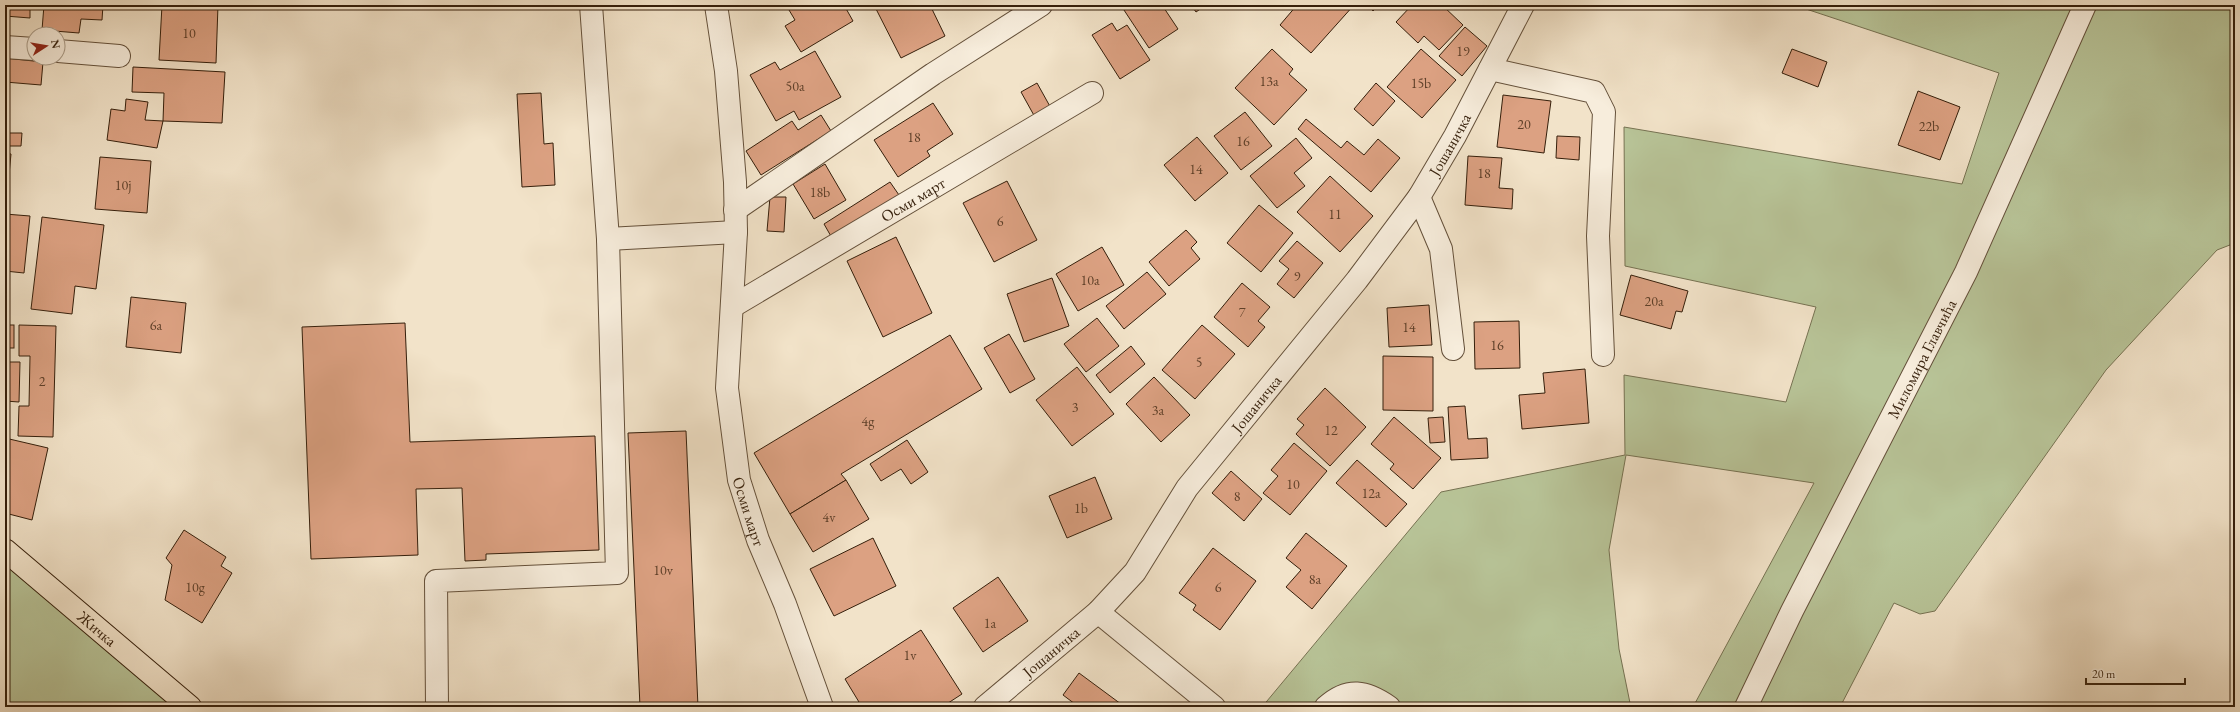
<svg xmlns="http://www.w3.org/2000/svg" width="2240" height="712" font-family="'EB Garamond',serif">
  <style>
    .green { fill: #b8c498; stroke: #767252 }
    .building { fill: #dca182; stroke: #351f0b }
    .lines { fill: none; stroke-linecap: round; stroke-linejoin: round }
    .minor-casing { stroke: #64503a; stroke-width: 24 }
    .major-casing { stroke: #351f0b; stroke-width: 24 }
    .minor { stroke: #f7eddc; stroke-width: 22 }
    .major { stroke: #f2e3c9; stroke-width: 22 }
    .labels { text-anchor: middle; stroke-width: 3.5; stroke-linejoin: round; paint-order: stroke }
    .number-label { font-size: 14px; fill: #5f4029 }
    .street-label { font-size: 16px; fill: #351f0b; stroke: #f7eddc }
  </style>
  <rect width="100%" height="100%" fill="#f2e3c9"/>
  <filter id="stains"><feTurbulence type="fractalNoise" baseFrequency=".005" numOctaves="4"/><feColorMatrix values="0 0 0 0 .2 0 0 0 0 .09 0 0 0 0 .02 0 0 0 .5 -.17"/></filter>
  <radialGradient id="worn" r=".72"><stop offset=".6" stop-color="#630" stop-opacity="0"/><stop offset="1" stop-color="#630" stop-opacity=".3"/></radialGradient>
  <!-- green -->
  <g class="green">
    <polygon points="1794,5 2235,5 2235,243 2217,250 2106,370 1935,611 1920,614 1894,603 1840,707 1693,707 1814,483 1626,455 1609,550 1619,649 1630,703 1637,707 1262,707 1441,492 1625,455 1624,375 1786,402 1816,307 1625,266 1624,127 1962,184 1999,73"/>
    <polygon points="5,550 191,707 5,707"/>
  </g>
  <!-- building -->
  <g class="building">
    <polygon points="5,5 30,5 30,18 5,16"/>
    <polygon points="44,5 103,5 102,20 81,19 79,33 42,30"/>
    <polygon points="162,5 218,5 216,63 159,60"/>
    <polygon points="786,5 844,5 853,21 801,52 785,26 795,20"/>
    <polygon points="874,5 930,5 945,36 901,58"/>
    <polygon points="1124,5 1162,5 1178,29 1149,48 1122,7"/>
    <polygon points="1191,5 1206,5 1196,12"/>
    <polygon points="1297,5 1354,5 1311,53 1280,25"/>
    <polygon points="1368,5 1379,5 1373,11"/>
    <polygon points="1412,5 1442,5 1463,25 1439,50 1424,36 1418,43 1396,22"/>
    <polygon points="1112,23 1117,31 1127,25 1150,60 1120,79 1092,35"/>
    <polygon points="1465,27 1487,46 1462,76 1439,56"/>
    <polygon points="1272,49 1293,69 1289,74 1307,90 1274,125 1235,88"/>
    <polygon points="1421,49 1456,80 1422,118 1387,87"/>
    <polygon points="1792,49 1827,62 1818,87 1782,73"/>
    <polygon points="815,51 841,97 799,120 794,111 776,121 750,75 775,62 780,70"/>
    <polygon points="5,58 43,62 41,85 5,82"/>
    <polygon points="133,67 225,72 222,123 163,121 164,93 132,92"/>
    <polygon points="1037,83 1052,110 1036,119 1021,92"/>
    <polygon points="1376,83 1395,101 1373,126 1354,109"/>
    <polygon points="1918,91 1960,107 1940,160 1898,145"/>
    <polygon points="541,93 544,144 553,143 555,185 522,187 517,94"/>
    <polygon points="1503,95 1551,101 1544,153 1497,147"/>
    <polygon points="126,99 148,102 145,120 163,121 157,148 107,140 111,109 125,111"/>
    <polygon points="933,103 953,134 927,151 930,156 898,177 874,140"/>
    <polygon points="1245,112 1272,146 1241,170 1214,136"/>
    <polygon points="821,115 831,131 761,175 746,151 792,121 798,130"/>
    <polygon points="1306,119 1341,148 1347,141 1364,155 1378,139 1400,158 1371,192 1298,129"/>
    <polygon points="5,133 22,133 21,146 5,146"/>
    <polygon points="1557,136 1580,137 1579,160 1556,158"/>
    <polygon points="1197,137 1228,173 1195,201 1164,165"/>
    <polygon points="1296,138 1312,158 1294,173 1305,186 1277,208 1250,176"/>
    <polygon points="5,153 11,154 7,195 5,195"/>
    <polygon points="1468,156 1502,158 1499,188 1513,189 1512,209 1465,205"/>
    <polygon points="100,157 151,161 147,213 95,209"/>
    <polygon points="825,164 846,200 814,219 793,184"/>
    <polygon points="1330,176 1373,216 1340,252 1297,212"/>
    <polygon points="1007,181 1037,240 994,262 963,203"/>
    <polygon points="890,182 899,195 832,238 824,224"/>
    <polygon points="770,197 786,197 784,232 767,231"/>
    <polygon points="1259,205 1293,233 1261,272 1227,243"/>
    <polygon points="5,214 30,216 24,273 5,271"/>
    <polygon points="42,217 104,225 96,289 75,286 72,314 31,309"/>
    <polygon points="1186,230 1197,242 1191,248 1200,259 1169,286 1149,262"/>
    <polygon points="896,237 932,313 883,337 847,261"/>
    <polygon points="1297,241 1323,263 1294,298 1277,284 1289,269 1279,261"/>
    <polygon points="1102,247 1124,285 1078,311 1056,274"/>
    <polygon points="1147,272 1166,294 1124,329 1106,306"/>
    <polygon points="1631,275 1688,291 1682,312 1676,311 1671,329 1620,315"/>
    <polygon points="1052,278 1069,326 1024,342 1007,294"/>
    <polygon points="1242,283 1270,307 1258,321 1265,327 1248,347 1214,317"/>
    <polygon points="131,297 186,303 181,353 126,347"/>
    <polygon points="1429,305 1432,345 1389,347 1387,308"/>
    <polygon points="1097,318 1119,346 1086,372 1064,344"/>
    <polygon points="1519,321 1520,368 1475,369 1474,322"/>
    <polygon points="405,323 410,442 595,436 599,550 486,554 486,560 465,561 462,488 416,489 418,555 311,559 302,327"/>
    <rect x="5" y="325" width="9" height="23"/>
    <polygon points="19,325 56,326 53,437 18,436 19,406 29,406 30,356 19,356"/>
    <polygon points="1202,325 1235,354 1195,399 1162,370"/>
    <polygon points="1009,334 1035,379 1010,393 984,348"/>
    <polygon points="950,335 982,389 841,474 846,480 790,514 754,453"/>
    <polygon points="1131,346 1145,364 1110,393 1096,375"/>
    <polygon points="1383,356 1433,357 1433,411 1383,410"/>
    <polygon points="5,362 20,362 19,402 5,401"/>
    <polygon points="1077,367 1114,414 1072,446 1036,400"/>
    <polygon points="1585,369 1589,423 1522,429 1519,395 1545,393 1543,373"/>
    <polygon points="1154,377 1190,415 1161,442 1126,404"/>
    <polygon points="1325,388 1366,427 1330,466 1296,434 1304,425 1297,419"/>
    <polygon points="1465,406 1468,439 1487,438 1488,458 1451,460 1448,407"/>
    <polygon points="1394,417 1441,458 1413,489 1390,469 1394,464 1371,444"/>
    <polygon points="1443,417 1445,442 1430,443 1428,418"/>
    <polygon points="686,431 698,707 640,707 628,433"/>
    <polygon points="5,438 48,448 32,520 5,513"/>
    <polygon points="907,440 928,472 911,484 901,469 881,481 870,464"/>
    <polygon points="1294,443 1327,471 1290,515 1263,493 1278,476 1271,470"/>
    <polygon points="1357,460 1407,504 1386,527 1336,483"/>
    <polygon points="1231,471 1262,499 1244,521 1212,493"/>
    <polygon points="1095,477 1112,519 1067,538 1049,496"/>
    <polygon points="846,480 869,519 813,552 790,514"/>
    <polygon points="184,530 226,557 221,566 232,573 202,623 165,600 172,565 166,558"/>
    <polygon points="1306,533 1347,566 1312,609 1286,587 1301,570 1286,558"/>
    <polygon points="873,538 896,586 834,616 810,569"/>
    <polygon points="1213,548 1256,581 1220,630 1193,610 1196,605 1179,593"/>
    <polygon points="998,577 1028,621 983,652 953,608"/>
    <polygon points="921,630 962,694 942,707 862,707 845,679"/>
    <polygon points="1079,673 1125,707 1079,707 1063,695"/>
  </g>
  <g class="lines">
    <!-- minor casing -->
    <g class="minor-casing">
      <g id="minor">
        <polyline points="591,5 608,239 736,232"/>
        <path id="s1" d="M 716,5 L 726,71 L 735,182 L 736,232 L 727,388 L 739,480 L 758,540 L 785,604 L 822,707"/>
        <polyline points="5,47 34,49"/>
        <polyline points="58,51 119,56"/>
        <polyline points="1490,69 1594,92 1604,112 1598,236 1603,355"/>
        <polyline points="1419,197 1441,249 1453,349"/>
        <polyline points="735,210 933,74 1041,5"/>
        <path id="s2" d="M 733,306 L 1092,93"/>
        <polyline points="1098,612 1214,707"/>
        <polyline points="437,707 436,581 617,573 608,239"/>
        <path id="s3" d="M 985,707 L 1098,612 L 1135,572 L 1187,488 L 1357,280 L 1419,197 L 1455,136 L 1523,5"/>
        <path d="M 1326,707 C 1348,687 1366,691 1389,707"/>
        <path id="s4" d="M 1746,707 L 1792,611 L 1966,272 L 2085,5"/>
      </g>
    </g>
    <!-- major casing -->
    <g class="major-casing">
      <g id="major">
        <path id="s5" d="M 5,550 L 190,707"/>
      </g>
    </g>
    <!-- minor -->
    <use href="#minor" class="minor"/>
    <!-- major -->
    <use href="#major" class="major"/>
  </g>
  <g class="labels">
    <!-- number labels -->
    <g class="number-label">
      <text x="189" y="38">10</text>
      <text x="1463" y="56">19</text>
      <text x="1269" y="86">13a</text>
      <text x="1421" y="88">15b</text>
      <text x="795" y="91">50a</text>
      <text x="1524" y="129">20</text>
      <text x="1929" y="131">22b</text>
      <text x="914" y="142">18</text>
      <text x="1243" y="146">16</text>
      <text x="1196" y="174">14</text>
      <text x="1484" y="178">18</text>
      <text x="123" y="190">10j</text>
      <text x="820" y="197">18b</text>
      <text x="1335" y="219">11</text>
      <text x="1000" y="226">6</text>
      <text x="1297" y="281">9</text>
      <text x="1090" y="285">10a</text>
      <text x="1654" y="306">20a</text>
      <text x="1242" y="317">7</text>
      <text x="156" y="330">6a</text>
      <text x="1409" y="332">14</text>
      <text x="1497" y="350">16</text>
      <text x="1199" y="367">5</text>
      <text x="42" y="386">2</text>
      <text x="1075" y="412">3</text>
      <text x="1158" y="415">3a</text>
      <text x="868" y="426">4g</text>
      <text x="1331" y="435">12</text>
      <text x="1293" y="489">10</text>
      <text x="1371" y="498">12a</text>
      <text x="1237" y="501">8</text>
      <text x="1081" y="513">1b</text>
      <text x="829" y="522">4v</text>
      <text x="663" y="575">10v</text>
      <text x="1315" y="584">8a</text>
      <text x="195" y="592">10g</text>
      <text x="1218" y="592">6</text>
      <text x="990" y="628">1a</text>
      <text x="910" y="660">1v</text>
    </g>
    <!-- street labels -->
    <g class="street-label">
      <text dy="6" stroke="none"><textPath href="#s3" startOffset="734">Јошаничка</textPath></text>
      <text dy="6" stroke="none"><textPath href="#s2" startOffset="209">Осми март</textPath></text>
      <text dy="6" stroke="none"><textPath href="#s4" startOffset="390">Миломира Главчића</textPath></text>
      <text dy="6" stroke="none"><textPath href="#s3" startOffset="410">Јошаничка</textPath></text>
      <text dy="6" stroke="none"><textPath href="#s1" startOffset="510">Осми март</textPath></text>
      <text dy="6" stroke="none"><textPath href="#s5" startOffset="121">Жичка</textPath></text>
      <text dy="6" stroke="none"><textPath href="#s3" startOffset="86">Јошаничка</textPath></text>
    </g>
  </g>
  <!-- margin -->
  <rect width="2240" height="712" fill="none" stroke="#f2e3c9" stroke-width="20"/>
  <rect x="6" y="6" width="2228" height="700" fill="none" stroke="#351f0b" stroke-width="2"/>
  <rect x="10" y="10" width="2220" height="692" fill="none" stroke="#351f0b"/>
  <!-- north arrow -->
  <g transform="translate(46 46) rotate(78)"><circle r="19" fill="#f7eddc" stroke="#a99b88"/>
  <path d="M0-3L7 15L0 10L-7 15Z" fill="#8f2418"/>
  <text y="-6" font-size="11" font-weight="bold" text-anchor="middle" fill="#351f0b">N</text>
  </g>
  <!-- scale -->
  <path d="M2086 678v6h99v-6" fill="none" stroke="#351f0b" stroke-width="2"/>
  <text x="2092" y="678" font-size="12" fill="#351f0b" stroke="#f7eddc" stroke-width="3" paint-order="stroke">20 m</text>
  <rect width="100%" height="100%" filter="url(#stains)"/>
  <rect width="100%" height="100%" fill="url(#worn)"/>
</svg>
